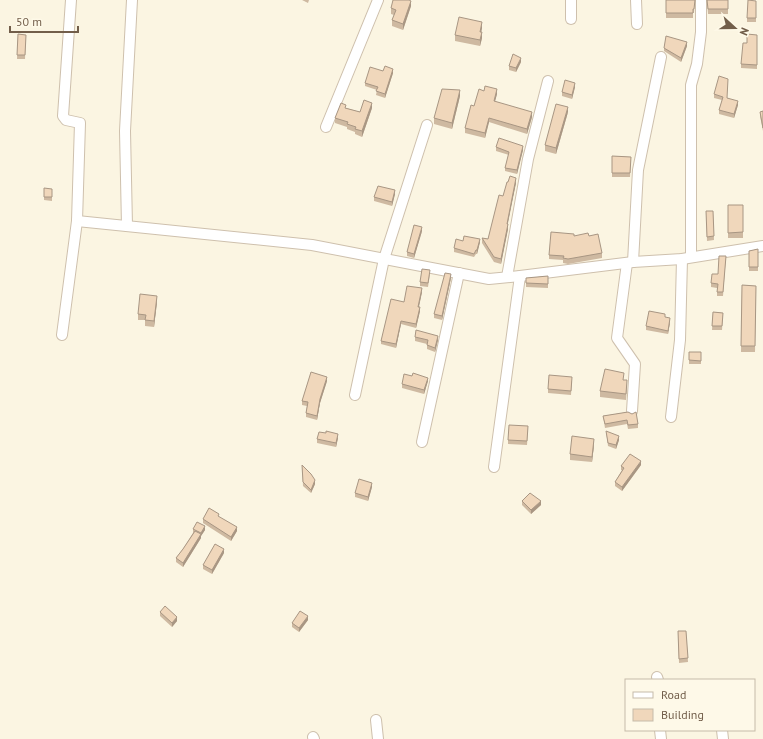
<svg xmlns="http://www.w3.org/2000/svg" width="763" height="739" font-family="'PT Sans',sans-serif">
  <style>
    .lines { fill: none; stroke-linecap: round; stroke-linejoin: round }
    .minor-casing { stroke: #cec0ad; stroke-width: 12 }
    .minor { stroke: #fff; stroke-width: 10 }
    .wall { fill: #ceb9a1 }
    .shaded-wall { fill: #a89683 }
    .building { fill: #f0d7bb; stroke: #a89683 }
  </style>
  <rect width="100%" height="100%" fill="#fbf5e2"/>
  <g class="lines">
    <!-- minor casing -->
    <g class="minor-casing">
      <g id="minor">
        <polyline points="571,0 571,19"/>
        <polyline points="636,0 637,24"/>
        <polyline points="326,127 378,0"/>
        <polyline points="77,221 312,245 489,279 520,276 633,262 682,259 763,246"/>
        <polyline points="127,226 125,131 132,0"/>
        <polyline points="691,257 691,85 697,64 701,32 701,0"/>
        <polyline points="633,262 638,170 661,57"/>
        <polyline points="627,263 617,338 635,364 632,411"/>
        <polyline points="507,277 528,159 548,81"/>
        <polyline points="62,335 77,221 80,123 66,120 63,116 71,0"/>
        <polyline points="355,395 384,259 427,125"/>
        <polyline points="671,417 680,340 682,259"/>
        <polyline points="422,442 459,273"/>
        <polyline points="494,467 520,276"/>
        <polyline points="657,677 658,680"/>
        <polyline points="376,720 378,739"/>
        <polyline points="660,730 661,739"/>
        <polyline points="722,730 723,739"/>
        <polyline points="313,737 314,739"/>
      </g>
    </g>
    <!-- minor -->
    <use href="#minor" class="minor"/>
  </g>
  <!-- wall -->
  <g class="wall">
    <polygon points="302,0 309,0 308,3"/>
    <polygon points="666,0 695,0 694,13 693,13 693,18 666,18"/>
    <polygon points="707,0 728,0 728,14 708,14"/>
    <polygon points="756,1 756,22 747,22 747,18"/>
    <polygon points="411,6 403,30 392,26 392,20 394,15 391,14 391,8"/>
    <polygon points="482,28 481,32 482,38 480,46 455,41 455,35"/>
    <polygon points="18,34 26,35 25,59 17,59"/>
    <polygon points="757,35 757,69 741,68 741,64 747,43"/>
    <polygon points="687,46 681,62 664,51 664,48"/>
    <polygon points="521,62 516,72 509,70 509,66"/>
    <polygon points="383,71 393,73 385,98 376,95 377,90 365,86 365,83"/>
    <polygon points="575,87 572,99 562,96 562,92"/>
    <polygon points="497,94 495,101 532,117 527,134 489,122 485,138 465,133 465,128 474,106"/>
    <polygon points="714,94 727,98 738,105 734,118 719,114 719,110 722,100 714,98"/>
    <polygon points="460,96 452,129 434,124 434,118"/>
    <polygon points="346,108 360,112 372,108 362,137 355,134 355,132 347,129 347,127 335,123 335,118"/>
    <polygon points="763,111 763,131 760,116 760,112"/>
    <polygon points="568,112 556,154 545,151 545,145"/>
    <polygon points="496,147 523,150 517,174 505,171 505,168 509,155 496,151"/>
    <polygon points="612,156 631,157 630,177 612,177"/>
    <polygon points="516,183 507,224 508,229 501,264 494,262 482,243 482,238 488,239 503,196"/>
    <polygon points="52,189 52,201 44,200 44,197"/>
    <polygon points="395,194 392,206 374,201 374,197"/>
    <rect x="728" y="205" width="15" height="33"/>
    <polygon points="706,211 713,211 714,240 707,241"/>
    <polygon points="422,231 414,258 407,256 407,252"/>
    <polygon points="574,236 589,236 602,253 602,258 568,264 563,263 563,260 549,259 549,255"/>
    <polygon points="463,241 480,242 477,254 476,254 474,257 454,252 454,248"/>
    <polygon points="758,249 758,271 749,271 749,251"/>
    <polygon points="726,256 723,296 717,296 717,288 711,287 711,283 718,274"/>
    <polygon points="430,274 428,287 420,286 420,282"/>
    <polygon points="548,276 548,288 526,287 526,278"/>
    <polygon points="451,278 442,320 434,318 434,314"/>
    <polygon points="742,285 756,286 755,352 741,352"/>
    <polygon points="422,292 419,307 420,311 416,328 401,324 396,348 381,344 381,341 404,302"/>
    <polygon points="157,302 154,327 145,326 145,320 138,320 138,314"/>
    <polygon points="713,312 723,313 722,330 712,330"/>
    <polygon points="670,322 668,334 646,330 646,326"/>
    <polygon points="415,337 438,340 435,352 427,349 427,344 415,341"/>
    <rect x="689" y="352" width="12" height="12"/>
    <polygon points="412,376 428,381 424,394 402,388 402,384"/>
    <polygon points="624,380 627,386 626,400 600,397 600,391"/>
    <polygon points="327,381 320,403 317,420 306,417 306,413 307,406 302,405 302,401"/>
    <polygon points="572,381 571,395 548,393 548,389"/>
    <polygon points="628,412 638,424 638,428 628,429 627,424 605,428 603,416"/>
    <polygon points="528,426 527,445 508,444 508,440"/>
    <polygon points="606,431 619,440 616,449 608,446"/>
    <polygon points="338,438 336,447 317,443 317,439"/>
    <polygon points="594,445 592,462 570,460 570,454"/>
    <polygon points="302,465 315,484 311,493 303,486"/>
    <polygon points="641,465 622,491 615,486 615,482 622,470 621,470 621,466"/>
    <polygon points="372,487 368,501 355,497 355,493"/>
    <polygon points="522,501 541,505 531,514 522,505"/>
    <polygon points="203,519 237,531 231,541 203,523"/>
    <polygon points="193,529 205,530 201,536 201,538 183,567 176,562 176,558 183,549 193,533"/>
    <polygon points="224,553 212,574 203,569 203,565"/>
    <polygon points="160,612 177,621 172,627 160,616"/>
    <polygon points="308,620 299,632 292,627 292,623"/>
    <polygon points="678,631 686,631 688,662 679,663"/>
  </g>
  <!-- shaded-wall -->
  <g class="shaded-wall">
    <polygon points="411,1 411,6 403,30 403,24"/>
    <polygon points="482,22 482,28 480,38 480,32"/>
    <polygon points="482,32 482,38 480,46 480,40"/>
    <polygon points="687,42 687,46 681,62 681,58"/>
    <polygon points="521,58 521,62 516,72 516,68"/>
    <polygon points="393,69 393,73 385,98 385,94"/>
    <polygon points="575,83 575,87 572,99 572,95"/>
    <polygon points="497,89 497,94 494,105 494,101"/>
    <polygon points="460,90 460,96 452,129 452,123"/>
    <polygon points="738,101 738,105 734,118 734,114"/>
    <polygon points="372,103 372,108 362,137 362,131"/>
    <polygon points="568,107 568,112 556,154 556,148"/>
    <polygon points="532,112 532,117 527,134 527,129"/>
    <polygon points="489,118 489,122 485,138 485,133"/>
    <polygon points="523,146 523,150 517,174 517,170"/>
    <polygon points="516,178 516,183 507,228 507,224"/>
    <polygon points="395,190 395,194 392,206 392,202"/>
    <polygon points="508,224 508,229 501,264 501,259"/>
    <polygon points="422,227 422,231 414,258 414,254"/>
    <polygon points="480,239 480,242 477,254 477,250"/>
    <polygon points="451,274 451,278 442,320 442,316"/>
    <polygon points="422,288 422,292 418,310 418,307"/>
    <polygon points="157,296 157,302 154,327 154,321"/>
    <polygon points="420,307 420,311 416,328 416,324"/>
    <polygon points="670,318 670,322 668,334 668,331"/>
    <polygon points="401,321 401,324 396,348 396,344"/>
    <polygon points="438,336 438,340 435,352 435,348"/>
    <polygon points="327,377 327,381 320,403 317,420 317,416 320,399"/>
    <polygon points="428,378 428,381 424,394 424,390"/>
    <polygon points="338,434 338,438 336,447 336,443"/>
    <polygon points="619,436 619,440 616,449 616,445"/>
    <polygon points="594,439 594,445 592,462 592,457"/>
    <polygon points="641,461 641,465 622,491 622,487"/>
    <polygon points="315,480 315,484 311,493 311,490"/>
    <polygon points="372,483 372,487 368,501 368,497"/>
    <polygon points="541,501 541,505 531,514 531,510"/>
    <polygon points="205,526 205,530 201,536 201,538 183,567 183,563 201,534 201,533"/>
    <polygon points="237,527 237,531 231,541 231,537"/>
    <polygon points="224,549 224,553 212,574 212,570"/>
    <polygon points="308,616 308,620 299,632 299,628"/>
    <polygon points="177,617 177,621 172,627 172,623"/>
  </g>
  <!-- building -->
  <g class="building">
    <polygon points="393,0 409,0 411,1 403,24 392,20 396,10 391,8"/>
    <polygon points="666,0 695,0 694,9 693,9 693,13 666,13"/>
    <polygon points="707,0 728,0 728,9 708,9"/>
    <polygon points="748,0 756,1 756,18 747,18"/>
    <polygon points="459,17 482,22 480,32 482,32 480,40 455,35"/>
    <polygon points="18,34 26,35 25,55 17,55"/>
    <polygon points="747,34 757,35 757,65 741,64 743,43 747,43"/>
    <polygon points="666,36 687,42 681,58 664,48"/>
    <polygon points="513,54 521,58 516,68 509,66"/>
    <polygon points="385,66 393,69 385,94 376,91 378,87 365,83 370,67 383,71"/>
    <polygon points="719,76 728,79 727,98 738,101 734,114 719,110 723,97 714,94"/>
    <polygon points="565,80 575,83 572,95 562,92"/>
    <polygon points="485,86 497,89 494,101 532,112 527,129 489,118 485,133 465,128 471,105 474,106 479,89 484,91"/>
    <polygon points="442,89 460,90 452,123 434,118"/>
    <polygon points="364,100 372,103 362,131 355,129 356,127 347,124 348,122 335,118 341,103 346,105 345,108 360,112"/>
    <polygon points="556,104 568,107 556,148 545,145"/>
    <polygon points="763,111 763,128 760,112"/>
    <polygon points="499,138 523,146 517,170 505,168 509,152 496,147"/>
    <polygon points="612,156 631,157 630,173 612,173"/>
    <polygon points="510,176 516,178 507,224 508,224 501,259 494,257 482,238 488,239 499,195 503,196 507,182 508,182"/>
    <polygon points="378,186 395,190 392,202 374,197"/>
    <polygon points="44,188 52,189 52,197 44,197"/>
    <polygon points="728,205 743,205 743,232 728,233"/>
    <polygon points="706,211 713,211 714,236 707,237"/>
    <polygon points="414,225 422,227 414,254 407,252"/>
    <polygon points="551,232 574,234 574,236 588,233 589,236 598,234 602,253 568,259 563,258 564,256 549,255"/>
    <polygon points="464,236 480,239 477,250 476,250 474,254 454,248 456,239 463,241"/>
    <polygon points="758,249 758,267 749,267 749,251"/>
    <polygon points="719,256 726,256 723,292 717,292 718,284 711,283 712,274 718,274"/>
    <polygon points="422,269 430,270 428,283 420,282"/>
    <polygon points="445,273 451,274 442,316 434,314"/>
    <polygon points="548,276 548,284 526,283 526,278"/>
    <polygon points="742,285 756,286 755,346 741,346"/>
    <polygon points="407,286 422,288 418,307 420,307 416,324 401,321 396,344 381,341 391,299 404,302"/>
    <polygon points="140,294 157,296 154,321 145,320 146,315 138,314"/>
    <polygon points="649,311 665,314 665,317 670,318 668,331 646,326"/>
    <polygon points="713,312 723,313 722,326 712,326"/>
    <polygon points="416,330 438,336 435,348 427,345 428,340 415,337"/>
    <polygon points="689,352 701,352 701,361 689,360"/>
    <polygon points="605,369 624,373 623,380 627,380 626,394 600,391"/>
    <polygon points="311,372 327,377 320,399 317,416 306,413 308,402 302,401"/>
    <polygon points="413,373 428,378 424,390 402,384 404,374 412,376"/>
    <polygon points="549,375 572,377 571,391 548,389"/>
    <polygon points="628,412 632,414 636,412 638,424 628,425 627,420 605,424 603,416"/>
    <polygon points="509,425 528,426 527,441 508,440"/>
    <polygon points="326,431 338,434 336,443 317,439 319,432 326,433"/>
    <polygon points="606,431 619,436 616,445 608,443"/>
    <polygon points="572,436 594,439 592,457 570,454"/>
    <polygon points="630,454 641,461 622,487 615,482 624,468 621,466"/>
    <polygon points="302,465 311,474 315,480 311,490 303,482"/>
    <polygon points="359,479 372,483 368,497 355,493"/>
    <polygon points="530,493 541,501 531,510 522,501"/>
    <polygon points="209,508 219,514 218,516 237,527 231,537 203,519"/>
    <polygon points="197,522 205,526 201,533 193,529"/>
    <polygon points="195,531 201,534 183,563 176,558 183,549"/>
    <polygon points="215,544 224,549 212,570 203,565"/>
    <polygon points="165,606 177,617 172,623 160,612"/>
    <polygon points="300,611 308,616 299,628 292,623"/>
    <polygon points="678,631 686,631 688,658 679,659"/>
  </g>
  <!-- legend -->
  <rect x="625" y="679" width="130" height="52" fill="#fef9e8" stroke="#c6bba9"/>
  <rect x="633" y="692" width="20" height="6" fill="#ffffff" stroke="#c6bba9"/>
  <text x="661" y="699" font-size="12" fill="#725e4a">Road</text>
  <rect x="633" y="709" width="20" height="12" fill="#f0d7bb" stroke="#c6bba9"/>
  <text x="661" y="719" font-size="12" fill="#725e4a">Building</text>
  <!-- north arrow -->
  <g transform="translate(735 28) rotate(111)" stroke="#fef9e8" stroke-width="3" paint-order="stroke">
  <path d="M0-3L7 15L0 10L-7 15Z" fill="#725e4a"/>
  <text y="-6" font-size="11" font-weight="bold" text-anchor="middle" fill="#725e4a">N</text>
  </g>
  <!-- scale -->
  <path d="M10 26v6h68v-6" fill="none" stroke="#725e4a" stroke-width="2"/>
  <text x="16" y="26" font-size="12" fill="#725e4a" stroke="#fef9e8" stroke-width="3" paint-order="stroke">50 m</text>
</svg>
